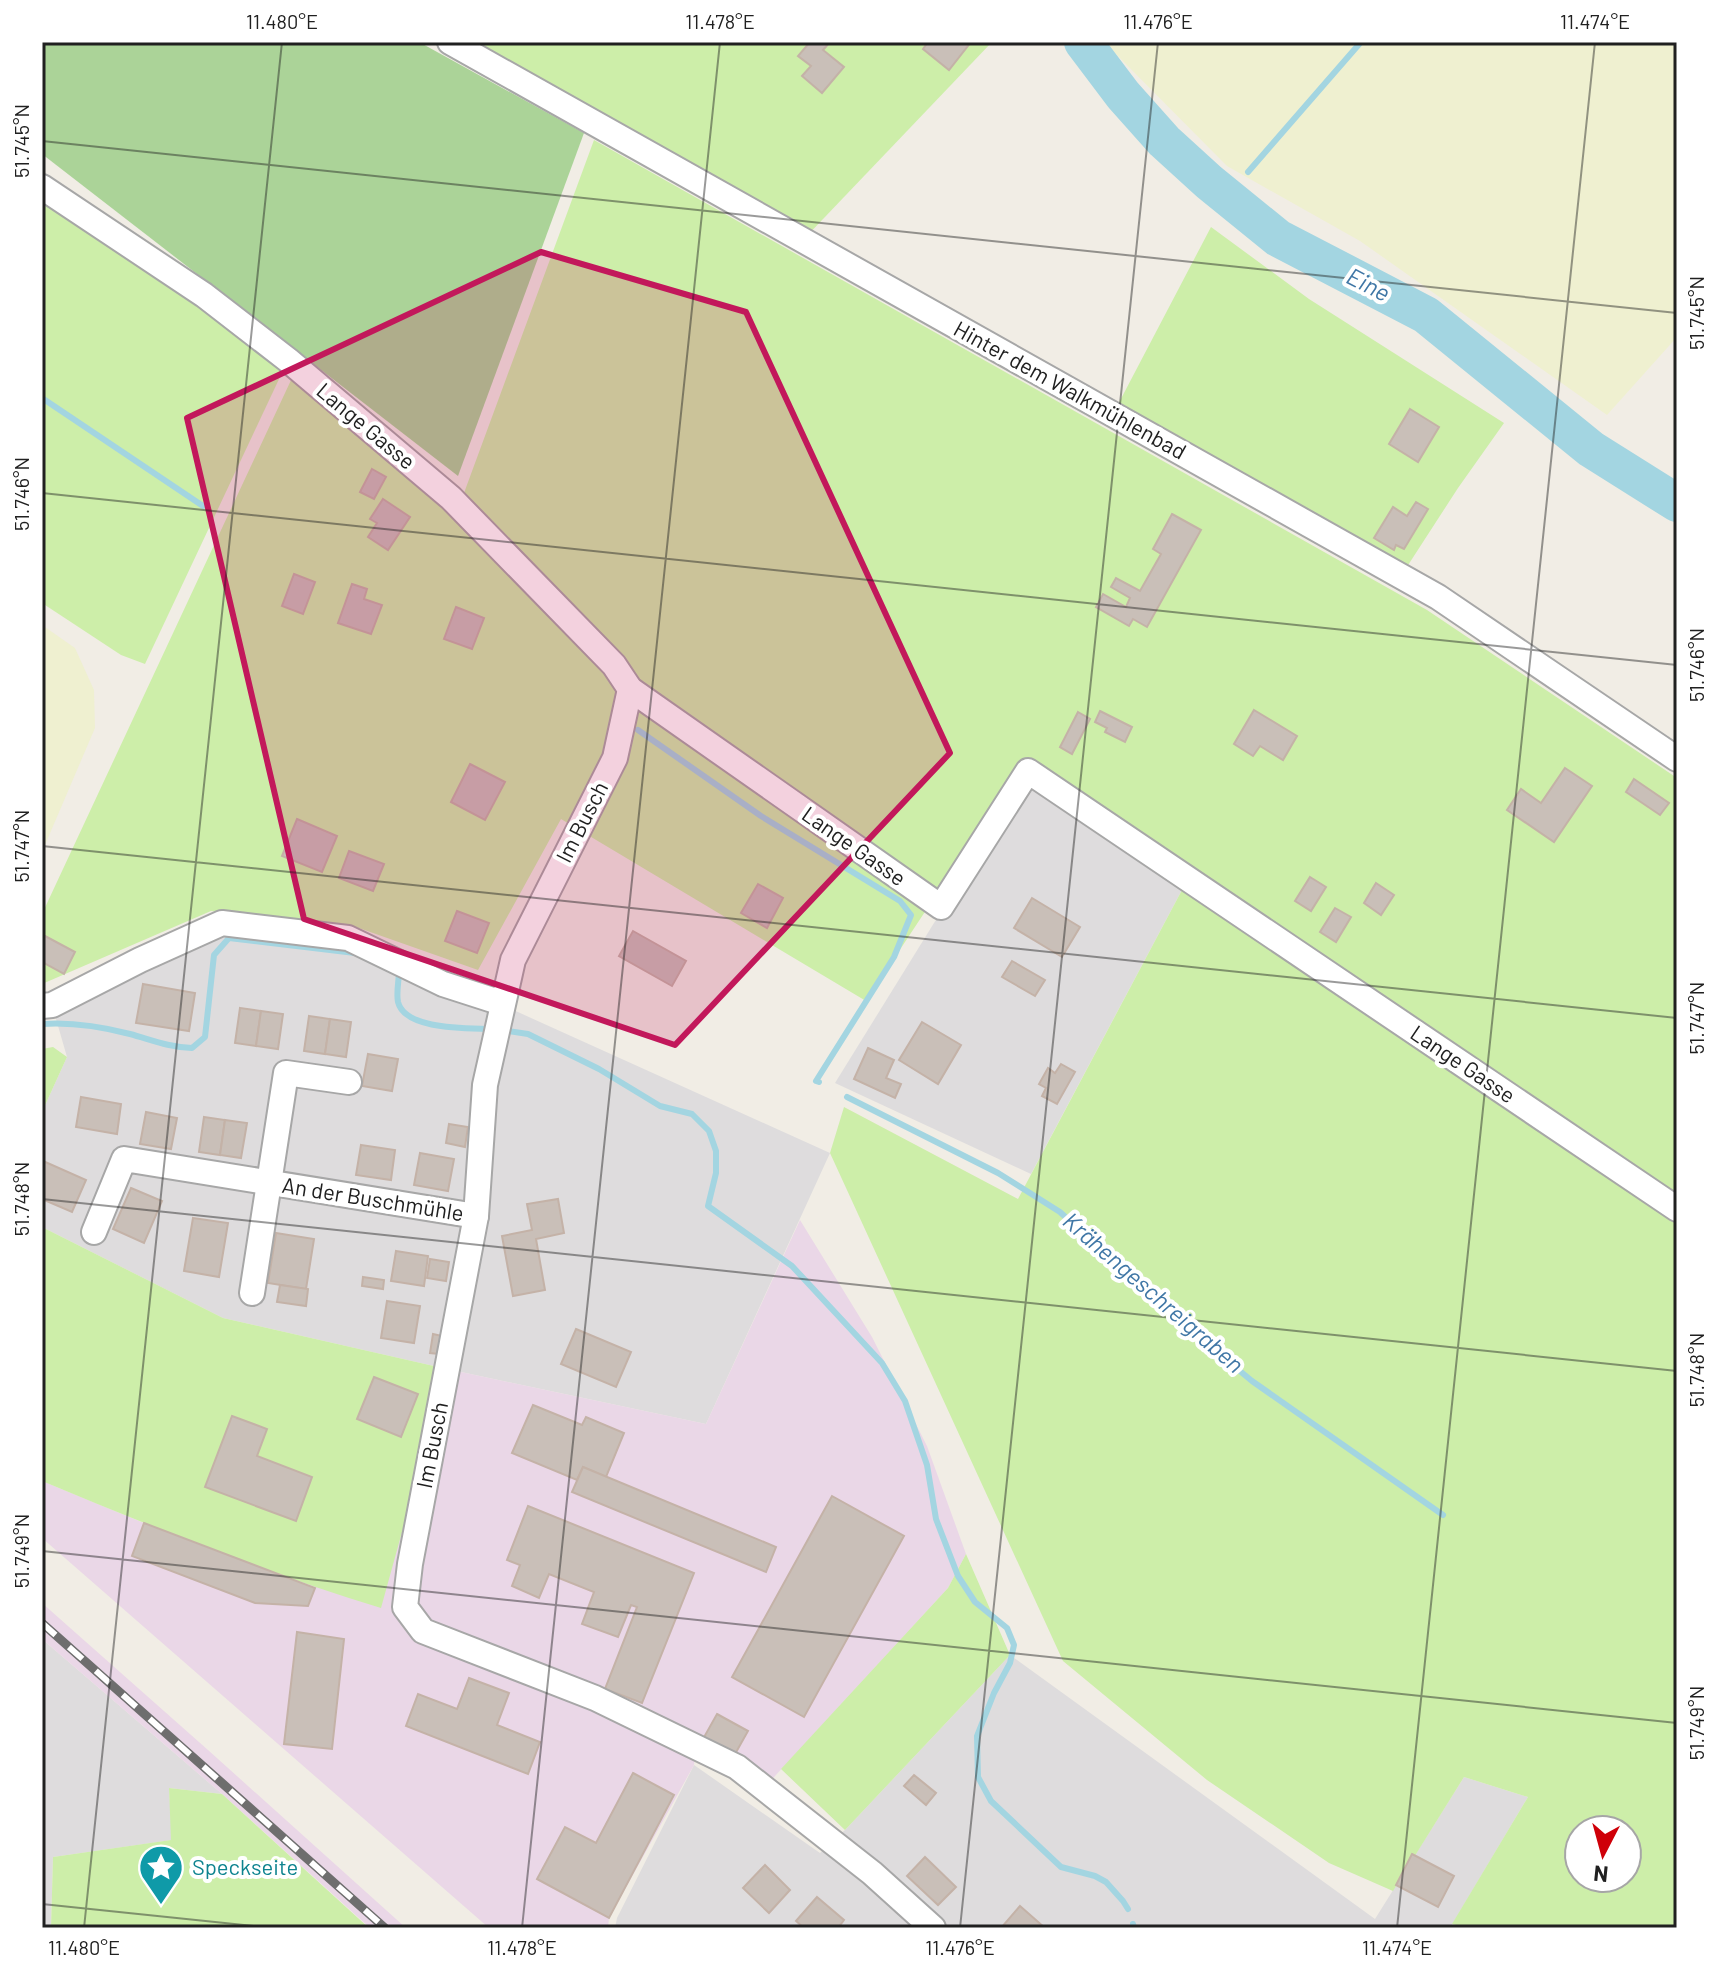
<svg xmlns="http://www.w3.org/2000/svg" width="1719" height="1970" font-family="Barlow,sans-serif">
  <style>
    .residential { fill: #dedcdd }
    .industrial { fill: #ead7e7 }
    .farmland { fill: #eff0d0 }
    .grass { fill: #cdeea9; fill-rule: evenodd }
    .forest { fill: #abd398 }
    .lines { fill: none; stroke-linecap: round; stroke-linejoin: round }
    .stream { stroke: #a3d5e1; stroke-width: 6 }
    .river { stroke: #a3d5e1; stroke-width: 38 }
    .building { fill: #c9bfb8; stroke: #c4b2a7; stroke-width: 2 }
    .street-casing { stroke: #a7a7a7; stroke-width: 28 }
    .street { stroke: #fff; stroke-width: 24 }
    .rail-casing { stroke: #6e6e6e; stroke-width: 9 }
    .rail { stroke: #fff; stroke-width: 6; stroke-dasharray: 18; stroke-linecap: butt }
    .marked { fill: #c2185b; fill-opacity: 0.2; stroke: #c2185b; stroke-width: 6; stroke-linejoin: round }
    .ticks { fill: none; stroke: #202020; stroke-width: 2; stroke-opacity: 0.45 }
    .labels { text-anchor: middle; stroke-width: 8; stroke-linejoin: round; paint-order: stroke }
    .street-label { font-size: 22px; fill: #202020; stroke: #fff }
    .culture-label { font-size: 22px; fill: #0d838f; stroke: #fff; text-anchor: start }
    .water-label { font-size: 24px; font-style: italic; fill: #4077a6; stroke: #fff }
    .neatline { fill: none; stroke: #202020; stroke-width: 3 }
    .ticks-label { font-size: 20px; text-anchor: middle; fill: #202020 }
  </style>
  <rect width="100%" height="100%" fill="#f1ede5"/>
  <!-- residential -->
  <g class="residential">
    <polygon points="1028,771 1191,873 1031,1174 835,1083"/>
    <polygon points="222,923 348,938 489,999 830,1153 706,1424 447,1369 223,1318 42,1227 42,1112 67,1057 52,1005"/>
    <polygon points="42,1639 222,1794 169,1788 172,1840 53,1857 51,1928 42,1928"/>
    <polygon points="1010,1655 1375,1919 1464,1777 1528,1797 1450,1928 615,1928 617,1918 694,1765 820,1853 845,1830"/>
  </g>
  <!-- industrial -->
  <g class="industrial">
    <polygon points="800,1220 872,1337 927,1446 966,1554 948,1588 764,1788 696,1747 694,1765 609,1918 608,1928 489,1928 42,1538 42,1481 144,1523 447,1369 706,1424"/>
    <polygon points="42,1603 208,1750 406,1928 370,1928 222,1794 42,1639"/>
  </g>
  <!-- farmland -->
  <g class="farmland">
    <polygon points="1104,42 1677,42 1677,337 1607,415 1360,241 1227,166"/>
    <polygon points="42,625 75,648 94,690 95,728 42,852"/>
  </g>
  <!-- grass -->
  <g class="grass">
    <polygon points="450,42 992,42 803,240"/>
    <path d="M 594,140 L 1427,610 L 1677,778 L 1677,1928 L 1469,1928 L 1452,1924 L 1528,1797 L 1464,1777 L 1393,1891 L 1329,1863 L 1207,1780 L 1063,1661 L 830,1153 L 844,1107 L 1018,1199 L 1191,873 L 1024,762 L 866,1001 L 561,819 L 478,970 L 356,927 L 211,911 L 42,984 L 42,914 L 292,378 L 457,512 ZM 1579,1830 L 1627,1830 L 1627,1878 L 1579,1878 Z"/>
    <polygon points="42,187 288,360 145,664 121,655 42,603"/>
    <polygon points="1211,227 1309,299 1504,423 1458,488 1401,576 1113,414"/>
    <polygon points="53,1047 67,1057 42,1112 42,1049"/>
    <path d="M 42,1227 L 223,1318 L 447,1369 L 381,1608 C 265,1573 153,1527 42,1481 Z"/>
    <polygon points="966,1554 1010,1655 845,1830 781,1769 948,1588"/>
    <polygon points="169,1788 222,1794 369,1928 51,1928 53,1857 171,1840"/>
  </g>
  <!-- forest -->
  <polygon class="forest" points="42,42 419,42 584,133 458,476 42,154"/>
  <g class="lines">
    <!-- stream -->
    <g class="stream">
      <polyline points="1248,172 1361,42"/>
      <polyline points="42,398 203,506"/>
      <polyline points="638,730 761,816 900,901 911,915 894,957 816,1081 819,1082"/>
      <path d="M 399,971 C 399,980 396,993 398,1002 C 405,1030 467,1028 490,1029"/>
      <path d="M 42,1024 C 71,1022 103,1027 130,1034 C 152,1040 168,1047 192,1048 L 205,1037 L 214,955 L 229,938 L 355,953"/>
      <polyline points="501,1030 528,1034 599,1069 660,1106 692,1114 709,1131 716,1151 716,1173 708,1206 792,1266 882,1363 905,1401 927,1465 936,1519 958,1576 975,1602 1007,1628 1014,1645 1010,1663 994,1693 977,1736 978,1777 991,1801 1061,1867 1095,1876 1106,1882 1123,1901 1128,1909"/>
      <polyline points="847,1097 998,1173 1060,1212 1165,1309 1252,1381 1443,1515"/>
      <polyline points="1133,1924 1134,1928"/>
    </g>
    <!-- river -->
    <polyline class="river" points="1083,42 1123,95 1164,141 1209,182 1278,238 1426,315 1591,449 1677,503"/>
  </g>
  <!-- building -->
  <g class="building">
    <polygon points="810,42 830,42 823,50 844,67 822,93 802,76 811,66 798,56"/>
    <polygon points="928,42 971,42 949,70 923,49"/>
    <polygon points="1410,409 1439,427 1418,462 1389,444"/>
    <polygon points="372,469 386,477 374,499 360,492"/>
    <polygon points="383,499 410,517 388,550 368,537 377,523 370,519"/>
    <polygon points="1416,502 1428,509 1404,549 1396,545 1394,550 1374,538 1393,507 1407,516"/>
    <polygon points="1172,514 1201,530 1147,627 1133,619 1129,626 1096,607 1103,594 1126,607 1130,598 1111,587 1116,578 1140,591 1161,554 1153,549"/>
    <polygon points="294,574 315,582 303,614 282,606"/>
    <polygon points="352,584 367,589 364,599 382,605 371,634 338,623"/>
    <polygon points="456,607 484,618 472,649 444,639"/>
    <polygon points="1254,710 1297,736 1283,760 1260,746 1253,756 1234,744"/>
    <polygon points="1100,711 1132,727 1125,742 1105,732 1107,728 1095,722"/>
    <polygon points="1078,712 1090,719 1072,754 1060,747"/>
    <polygon points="470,764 505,782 485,820 451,802"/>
    <polygon points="1565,768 1592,786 1554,842 1507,810 1521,789 1541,803"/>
    <polygon points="1634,779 1669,803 1660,815 1626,792"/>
    <polygon points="297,819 337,836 322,872 282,856"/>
    <polygon points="349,851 384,864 373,891 339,878"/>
    <polygon points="1310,877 1326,887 1311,911 1295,901"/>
    <polygon points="1376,883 1394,895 1381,915 1364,903"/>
    <polygon points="758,884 783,898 767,928 741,913"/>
    <polygon points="1032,898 1080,927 1062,957 1014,928"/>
    <polygon points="1335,908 1351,917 1336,942 1320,932"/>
    <polygon points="457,911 489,923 477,953 445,941"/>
    <polygon points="633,931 686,961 672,986 619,956"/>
    <polygon points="45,936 75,952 64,974 42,962 42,941"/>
    <polygon points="1012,961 1045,980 1035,996 1002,977"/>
    <polygon points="143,984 195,993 189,1031 136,1023"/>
    <polygon points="240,1008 261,1011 256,1046 235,1043"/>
    <polygon points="261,1011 283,1014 278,1049 256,1046"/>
    <polygon points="309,1016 330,1019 325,1054 304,1051"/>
    <polygon points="330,1019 351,1022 346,1057 325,1054"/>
    <polygon points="922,1022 961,1045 938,1084 899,1060"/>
    <polygon points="868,1048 894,1060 886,1078 901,1084 895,1098 854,1079"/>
    <polygon points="368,1054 398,1059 392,1091 362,1086"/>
    <polygon points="1061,1064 1075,1072 1057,1104 1042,1096 1046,1088 1039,1084 1048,1068 1055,1073"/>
    <polygon points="81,1097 121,1104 117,1134 76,1127"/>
    <polygon points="146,1112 177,1118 171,1149 140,1144"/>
    <polygon points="204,1117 225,1120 220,1155 199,1152"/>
    <polygon points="225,1120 247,1123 241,1158 220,1155"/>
    <polygon points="449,1124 468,1127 465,1147 446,1143"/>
    <polygon points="361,1145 395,1150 391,1180 356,1175"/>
    <polygon points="420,1153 454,1159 448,1191 414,1185"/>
    <polygon points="43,1161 86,1180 72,1212 42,1199"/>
    <polygon points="131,1188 162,1201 144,1243 113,1229"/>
    <polygon points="558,1199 564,1233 536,1239 545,1290 513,1296 502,1236 532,1230 527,1204"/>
    <polygon points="193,1218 228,1223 219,1277 184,1271"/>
    <polygon points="276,1233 314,1239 306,1289 268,1283"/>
    <polygon points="396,1251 428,1256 424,1286 391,1281"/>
    <polygon points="430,1259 449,1262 446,1281 427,1278"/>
    <polygon points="363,1277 384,1280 383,1289 362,1286"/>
    <polygon points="280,1285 308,1289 306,1306 277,1302"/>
    <polygon points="387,1301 420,1306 414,1343 381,1338"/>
    <polygon points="576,1329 631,1352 616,1387 561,1364"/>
    <polygon points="433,1334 442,1336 439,1354 430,1353"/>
    <polygon points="374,1377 418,1394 401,1437 357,1419"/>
    <polygon points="533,1405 582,1425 586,1417 624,1433 606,1477 583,1467 577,1480 512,1453"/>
    <polygon points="232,1416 267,1429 257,1456 312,1477 296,1521 205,1487"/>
    <polygon points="583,1467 776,1547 766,1572 572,1492"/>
    <polygon points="832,1496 904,1536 804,1717 732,1677"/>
    <polygon points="528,1506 694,1573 642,1703 605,1689 637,1607 631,1605 618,1637 582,1624 594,1592 549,1574 539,1598 512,1586 520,1565 507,1560"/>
    <polygon points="144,1523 315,1588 308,1606 255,1603 132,1556"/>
    <polygon points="297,1632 344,1639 332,1749 284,1744"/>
    <polygon points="469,1678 509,1693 497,1725 540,1742 528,1774 406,1726 418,1694 457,1709"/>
    <polygon points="717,1714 748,1731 734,1756 703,1739"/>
    <polygon points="633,1773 674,1795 609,1918 537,1879 565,1827 596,1843"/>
    <polygon points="914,1775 936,1793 926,1805 904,1786"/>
    <polygon points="1412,1854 1454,1876 1438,1907 1396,1885"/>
    <polygon points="925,1857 956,1887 938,1905 907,1876"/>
    <polygon points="765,1865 790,1890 769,1913 743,1888"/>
    <polygon points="817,1897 844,1920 838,1928 804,1928 796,1921"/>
    <polygon points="1020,1906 1045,1928 1001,1928"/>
  </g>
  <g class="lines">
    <!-- street casing -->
    <g class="street-casing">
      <g id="street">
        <polyline points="450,42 1438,597 1677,759"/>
        <polyline points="42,187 204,295 288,360 451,498 614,665 630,689 941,907 1028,771 1677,1209"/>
        <polyline points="630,689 615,758 513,960 485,1085 476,1216 410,1564 405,1607 423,1631 595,1698 737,1767 872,1873 933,1928"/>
        <polyline points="42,1006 52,1005 140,960 222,923 348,938 443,984 502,1003"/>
        <polyline points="94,1232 124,1159 476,1216"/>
        <polyline points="252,1293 286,1073 349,1082"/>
      </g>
    </g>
    <!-- street -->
    <use href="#street" class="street"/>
    <!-- rail casing -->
    <g class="rail-casing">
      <polyline id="rail" points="42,1623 385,1928"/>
    </g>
    <!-- rail -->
    <use href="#rail" class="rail"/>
  </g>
  <!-- marked area -->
  <path class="marked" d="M 541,252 L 746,312 L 950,753 L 675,1045 L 304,919 L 187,418 Z"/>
  <!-- ticks -->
  <path class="ticks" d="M 42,141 L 1677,313M 42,493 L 1677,665M 42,846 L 1677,1018M 42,1199 L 1677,1371M 42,1551 L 1677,1723M 42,1904 L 272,1928M 84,1928 L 282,42M 522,1928 L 720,42M 960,1928 L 1158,42M 1397,1928 L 1595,42"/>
  <!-- icons -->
  <defs>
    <g id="sight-pin" transform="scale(2.3)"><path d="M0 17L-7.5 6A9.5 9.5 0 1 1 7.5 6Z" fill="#0f9aa8" stroke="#fff"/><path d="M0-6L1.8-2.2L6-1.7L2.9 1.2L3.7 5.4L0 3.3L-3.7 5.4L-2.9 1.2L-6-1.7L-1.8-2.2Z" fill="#fff"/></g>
  </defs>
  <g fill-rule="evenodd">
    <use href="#sight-pin" x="161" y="1867"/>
  </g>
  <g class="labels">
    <!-- street labels -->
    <g class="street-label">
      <text transform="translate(1070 390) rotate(29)" y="8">Hinter dem Walkmühlenbad</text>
      <text transform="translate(366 426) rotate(40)" y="8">Lange Gasse</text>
      <text transform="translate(582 822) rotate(-63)" y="8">Im Busch</text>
      <text transform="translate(854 846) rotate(35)" y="8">Lange Gasse</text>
      <text transform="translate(1463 1064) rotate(34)" y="8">Lange Gasse</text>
      <text transform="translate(373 1199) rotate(9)" y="8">An der Buschmühle</text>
      <text transform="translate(432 1445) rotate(-79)" y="8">Im Busch</text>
    </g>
    <!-- culture labels -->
    <g class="culture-label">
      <text x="192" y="1875">Speckseite</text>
    </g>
    <!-- water labels -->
    <g class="water-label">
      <text transform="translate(1368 285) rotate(27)" y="8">Eine</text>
      <text transform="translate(1153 1293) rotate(41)" y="8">Krähengeschreigraben</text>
    </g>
  </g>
  <!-- border -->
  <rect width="1719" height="1970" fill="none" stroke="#ffffff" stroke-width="88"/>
  <!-- north arrow -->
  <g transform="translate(1603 1854) rotate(186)"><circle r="38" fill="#ffffff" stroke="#a6a6a6" stroke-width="2"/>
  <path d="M0-6L14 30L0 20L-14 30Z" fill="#cf0008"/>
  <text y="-12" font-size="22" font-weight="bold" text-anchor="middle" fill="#202020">N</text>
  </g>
  <rect x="44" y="44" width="1631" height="1882" class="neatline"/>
  <g class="ticks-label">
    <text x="282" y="29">11.480°E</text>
    <text x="720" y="29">11.478°E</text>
    <text x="1158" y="29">11.476°E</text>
    <text x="1595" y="29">11.474°E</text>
    <text transform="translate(22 141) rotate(-90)" y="7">51.745°N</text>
    <text transform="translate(1697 313) rotate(-90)" y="7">51.745°N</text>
    <text transform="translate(22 494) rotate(-90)" y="7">51.746°N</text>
    <text transform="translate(1697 665) rotate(-90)" y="7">51.746°N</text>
    <text transform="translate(22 846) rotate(-90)" y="7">51.747°N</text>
    <text transform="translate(1697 1018) rotate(-90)" y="7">51.747°N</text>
    <text transform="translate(22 1199) rotate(-90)" y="7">51.748°N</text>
    <text transform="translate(1697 1370) rotate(-90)" y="7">51.748°N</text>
    <text transform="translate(22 1551) rotate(-90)" y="7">51.749°N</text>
    <text transform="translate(1697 1723) rotate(-90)" y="7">51.749°N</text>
    <text x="84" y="1955">11.480°E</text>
    <text x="522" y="1955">11.478°E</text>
    <text x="960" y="1955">11.476°E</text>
    <text x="1397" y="1955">11.474°E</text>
  </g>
</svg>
